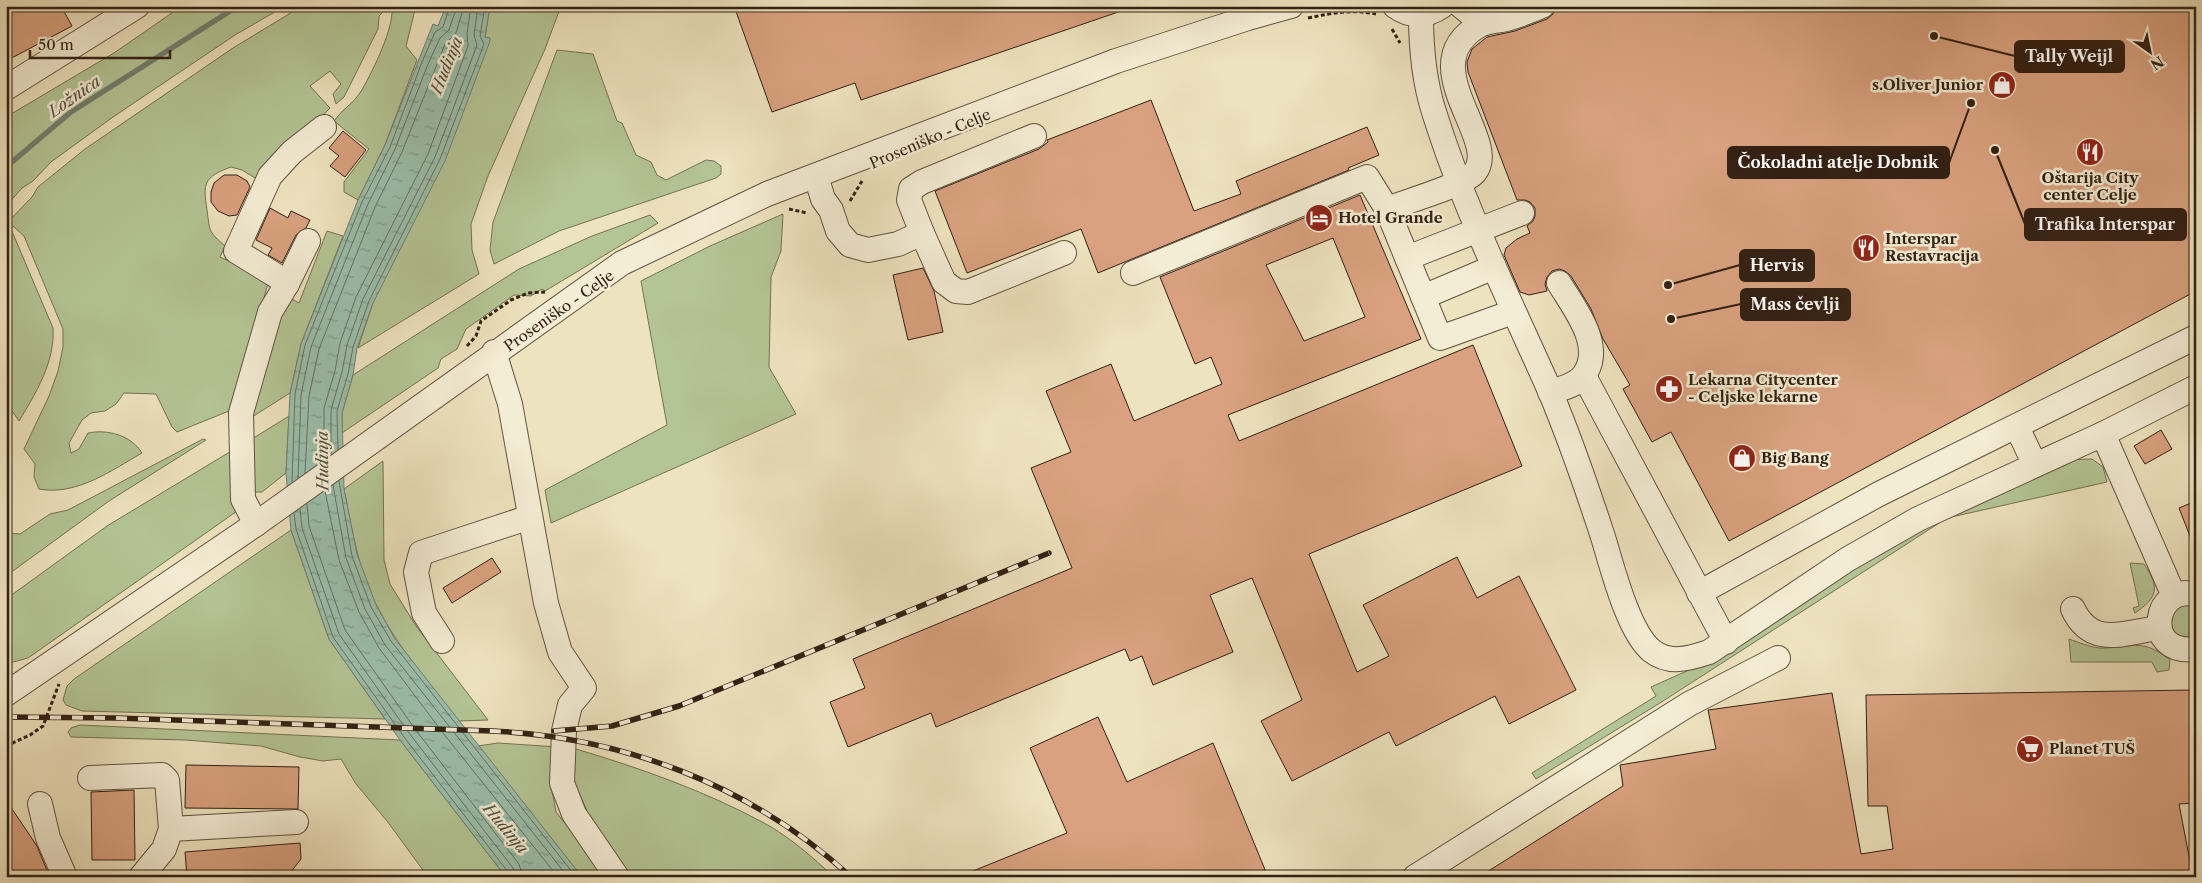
<svg xmlns="http://www.w3.org/2000/svg" width="2202" height="883" font-family="'Libre Caslon Text',serif">
  <style>
    .grass { fill: #b4c595; stroke: #737254 }
    .water { fill: url(#water-ripples); stroke: #717f6f }
    .lines { fill: none; stroke-linecap: round; stroke-linejoin: round }
    .shore { stroke: #667060; stroke-width: 1 }
    .stream { stroke: #717f6f; stroke-width: 5.5 }
    .building { fill: #d9a17f; stroke: #322014; fill-rule: evenodd }
    .minor-casing { stroke: #61513f; stroke-width: 26 }
    .path { stroke: #322014; stroke-width: 3; stroke-dasharray: 4 2.5; stroke-linecap: butt }
    .minor { stroke: #f4edd5; stroke-width: 24 }
    .rail-casing { stroke: #322014; stroke-width: 5.5 }
    .rail { stroke: #f4edd5; stroke-width: 4; stroke-dasharray: 11; stroke-linecap: butt }
    .labels { text-anchor: middle; stroke-width: 5; stroke-linejoin: round; paint-order: stroke }
    .poi-label { font-size: 15px; font-weight: bold; fill: #322014; stroke: #f4edd5; text-anchor: start }
    .street-label { font-size: 15px; fill: #322014; stroke: #f4edd5 }
    .water-label { font-size: 16px; font-style: italic; fill: #525042; stroke: #f4edd5 }
    .leader { fill: none; stroke: #322014; stroke-width: 2 }
    .callout-dot { fill: #322014; stroke: #f4edd5; stroke-width: 2 }
    .callout { fill: #322014; stroke: #322014; stroke-width: 2 }
    .callout-label { font-size: 16px; text-anchor: middle; font-weight: bold; fill: #fff }
  </style>
  <defs>
    <pattern id="water-ripples" width="26" height="14" patternUnits="userSpaceOnUse" patternTransform="scale(1.25)"><rect width="26" height="14" fill="#9bbfac"/><path d="M2 4q2-2 4 0t4 0M15 11q2-2 4 0t4 0" fill="none" stroke="#7f9b8b"/></pattern>
  </defs>
  <rect width="100%" height="100%" fill="#eee3bf"/>
  <filter id="stains"><feTurbulence type="fractalNoise" baseFrequency=".004" numOctaves="4"/><feColorMatrix values="0 0 0 0 .2 0 0 0 0 .09 0 0 0 0 .02 0 0 0 .5 -.17"/></filter>
  <radialGradient id="worn" r=".72"><stop offset=".6" stop-color="#630" stop-opacity="0"/><stop offset="1" stop-color="#630" stop-opacity=".3"/></radialGradient>
  <!-- grass -->
  <g class="grass">
    <polygon points="182,6 285,6 235,35 113,117 51,162 33,181 22,188 6,206 6,117 114,53"/>
    <path d="M 302,6 L 389,6 L 379,16 L 378,29 L 344,97 L 336,104 L 333,94 L 341,84 L 330,71 L 310,86 L 330,108 L 260,181 L 242,170 L 231,167 C 203,177 203,184 207,210 C 210,232 208,231 225,246 L 220,257 L 259,275 L 268,283 L 234,409 L 177,432 L 172,427 L 156,394 L 124,393 L 116,404 L 105,411 L 91,413 L 82,420 L 69,443 L 71,453 L 79,449 L 88,433 C 107,429 131,435 142,453 C 112,470 77,496 39,489 L 34,477 L 35,464 L 24,449 L 49,396 L 58,371 L 63,347 L 63,329 L 24,236 L 13,226 L 11,229 L 53,328 C 55,362 36,393 19,421 L 6,402 L 6,224 L 32,197 L 38,187 L 85,149 L 233,48 Z"/>
    <path d="M 400,6 L 416,6 L 406,46 L 417,60 L 385,145 L 358,200 L 344,192 L 344,182 L 369,149 L 334,121 C 341,110 353,104 360,93 C 371,75 391,34 392,13 Z"/>
    <polygon points="490,6 561,6 545,49 488,176 471,224 472,250 479,274 358,348 373,303 485,37"/>
    <polygon points="557,50 593,54 617,121 622,123 636,155 651,162 657,175 666,180 706,160 714,161 721,166 721,174 716,178 559,231 494,264 490,250 493,222"/>
    <polygon points="783,214 781,251 771,277 769,367 796,414 551,523 545,490 667,425 641,281 710,246"/>
    <polygon points="650,215 658,223 545,291 542,289 531,296 514,295 466,329 457,349 441,359 438,368 342,433 342,413 353,375 519,269 592,236"/>
    <polygon points="327,231 343,236 301,344 290,393 252,417 264,358 288,297 299,303"/>
    <polygon points="289,416 286,473 262,492 256,492 254,489 252,439"/>
    <polygon points="203,439 206,440 109,501 6,576 6,533 20,534 50,514 68,510"/>
    <polygon points="238,447 240,509 28,658 6,664 6,599 107,526"/>
    <polygon points="2092,459 2103,467 2107,482 1947,518 1660,703 1536,779 1532,773 1656,696 1651,687 1707,662 1909,535 2064,460"/>
    <path d="M 383,461 L 384,560 L 390,584 L 416,626 L 488,720 L 458,721 C 430,684 398,648 377,606 C 358,570 352,529 344,489 Z"/>
    <polygon points="291,530 329,639 385,719 82,711 66,705 63,700 67,686 74,679"/>
    <path d="M 2130,563 L 2144,564 C 2160,588 2158,597 2135,613 L 2133,608 L 2139,606 Z"/>
    <polygon points="2190,605 2196,610 2196,634 2191,638 2175,639 2168,611 2174,606"/>
    <path d="M 2069,639 C 2078,642 2090,647 2099,648 C 2132,649 2140,636 2170,660 L 2169,670 L 2157,672 L 2152,662 L 2071,662 Z"/>
    <polygon points="80,725 400,740 506,877 428,877 387,821 356,784 341,759 323,761 300,757 261,746 185,740 71,737 68,732 71,728"/>
    <polygon points="498,743 558,747 552,790 556,812 608,877 582,877 478,746"/>
    <path d="M 576,749 C 640,768 705,791 764,823 C 790,837 812,857 834,877 L 630,877 L 587,811 L 569,770 L 570,752 Z"/>
  </g>
  <!-- water -->
  <polygon class="water" points="446,6 490,6 485,37 490,38 490,41 445,161 373,303 357,348 353,375 342,413 344,489 357,554 376,605 395,639 582,877 506,877 400,740 329,639 291,530 286,473 290,394 301,344 358,200 385,145 433,24 438,26"/>
  <g class="lines">
    <!-- shore -->
    <g class="shore">
      <polyline points="338,450 337,411 348,374 353,347 369,301 440,159 484,44 480,36 485,6"/>
      <polyline points="331,454 331,410 342,372 347,345 363,299 435,157 477,45 474,35 478,6"/>
      <polyline points="324,459 324,408 335,371 340,343 356,297 428,154 468,46 467,34 471,6"/>
      <polyline points="305,473 309,396 319,349 375,207 402,152 445,44 456,33 464,6"/>
      <polyline points="298,478 301,395 311,347 368,204 395,149 428,64 440,38 449,30 457,6"/>
      <polyline points="339,481 352,556 371,607 391,641 576,877"/>
      <polyline points="292,482 295,394 305,345 362,202 390,147 422,62 435,32 443,27 450,6"/>
      <polyline points="333,485 346,558 365,609 385,645 568,877"/>
      <polyline points="325,491 339,560 359,612 379,648 443,733 558,877"/>
      <polyline points="307,504 309,526 345,630 415,729 519,864 523,877"/>
      <polyline points="300,509 302,528 339,634 409,733 513,868 515,877"/>
      <polyline points="294,513 296,529 333,637 404,737 508,872 509,877"/>
    </g>
    <!-- stream -->
    <polyline class="stream" points="6,167 71,112 238,6"/>
  </g>
  <!-- building -->
  <g class="building">
    <polygon points="6,6 61,6 72,26 6,61"/>
    <polygon points="734,6 1126,6 1127,9 861,100 855,83 772,112"/>
    <polygon points="1556,6 2196,6 2196,291 1729,541 1671,432 1652,442 1623,389 1630,385 1603,339 1591,309 1571,276 1565,271 1559,269 1552,271 1547,277 1545,284 1547,291 1529,295 1520,292 1504,255 1506,248 1517,239 1530,233 1527,226 1533,221 1535,216 1535,208 1530,202 1525,200 1517,200 1468,72 1467,62 1472,49 1487,37 1515,31 1547,19 1553,14"/>
    <polygon points="1151,100 1194,211 1241,194 1236,181 1367,127 1379,155 1348,168 1349,170 1098,273 1081,229 967,273 935,191 1039,149 1048,142 1047,140"/>
    <polygon points="343,131 366,150 345,177 330,166 339,156 329,148"/>
    <polygon points="224,175 237,175 247,181 250,187 237,215 229,216 218,211 211,202 211,192 214,183"/>
    <path d="M 1360,195 L 1421,339 L 1228,415 L 1239,441 L 1473,345 L 1522,466 L 1309,554 L 1357,672 L 1389,656 L 1363,605 L 1457,557 L 1477,598 L 1519,576 L 1576,690 L 1509,724 L 1495,696 L 1396,746 L 1389,732 L 1292,781 L 1261,721 L 1302,700 L 1252,578 L 1210,595 L 1233,652 L 1153,685 L 1142,656 L 1130,661 L 1125,649 L 936,727 L 931,713 L 848,747 L 830,702 L 865,688 L 853,659 L 1072,568 L 1031,468 L 1071,452 L 1046,391 L 1111,364 L 1134,421 L 1222,384 L 1211,357 L 1195,364 L 1160,277 ZM 1333,238 L 1365,317 L 1304,341 L 1266,265 Z"/>
    <polygon points="270,208 288,218 291,211 310,220 306,228 296,235 282,263 268,255 272,248 256,240"/>
    <polygon points="923,268 934,291 943,332 908,340 893,275"/>
    <polygon points="2161,430 2172,449 2145,464 2134,446"/>
    <polygon points="2196,501 2196,549 2195,549 2179,508"/>
    <polygon points="492,558 501,572 452,603 443,588"/>
    <polygon points="2193,690 2194,803 2179,804 2193,877 1479,877 1623,786 1620,765 1716,749 1708,710 1832,693 1861,854 1893,849 1887,806 1868,806 1866,695"/>
    <polygon points="1098,717 1127,782 1213,743 1268,877 958,877 1067,833 1030,748"/>
    <polygon points="186,765 299,767 298,809 185,808"/>
    <polygon points="134,790 135,860 92,860 91,792"/>
    <polygon points="6,800 37,846 48,873 45,877 6,877"/>
    <polygon points="300,843 301,859 287,877 187,877 185,852"/>
  </g>
  <g class="lines">
    <!-- minor casing -->
    <g class="minor-casing">
      <g id="minor">
        <path d="M 1395,6 C 1410,17 1426,17 1442,6"/>
        <polyline points="1461,6 1482,23"/>
        <path d="M 1421,15 C 1421,47 1424,81 1434,112 C 1464,208 1509,299 1550,391 C 1570,439 1587,488 1603,537 C 1612,566 1628,632 1652,651 C 1670,665 1690,658 1709,652 L 1848,559 L 1918,519 L 2103,434 L 2196,387"/>
        <polyline points="6,88 137,6"/>
        <polyline points="816,176 823,199 831,210 838,231 850,245 868,250 898,244 922,233 909,200 911,189 922,182 1034,136"/>
        <path d="M 1387,209 C 1404,202 1465,185 1475,172 C 1501,139 1410,64 1480,25 C 1487,21 1498,21 1506,19 C 1518,16 1530,11 1542,6"/>
        <polyline points="922,233 944,282 956,291 968,292 1064,253"/>
        <polyline points="1407,258 1522,213"/>
        <polyline points="1133,273 1367,177 1387,209 1440,338 1513,312"/>
        <polyline points="287,284 275,275 236,251 270,176 292,152 324,127"/>
        <polyline points="1423,297 1494,267"/>
        <polyline points="494,352 510,404 546,603 560,652 584,688 570,705 564,731 562,783 574,814 617,877"/>
        <polyline points="1584,376 1726,642"/>
        <path d="M 1550,392 C 1561,389 1577,385 1584,375 C 1605,346 1574,308 1559,283"/>
        <polyline points="2017,427 2035,465"/>
        <polyline points="2103,434 2174,596"/>
        <polyline points="256,524 243,499 241,413 270,312 287,284 308,241"/>
        <polyline points="1699,593 1879,494 2196,337"/>
        <path d="M 2196,595 C 2155,581 2140,656 2196,649"/>
        <path d="M 2073,609 C 2091,648 2124,633 2158,628"/>
        <polyline points="442,641 424,613 416,572 421,553 530,517"/>
        <polyline points="6,694 256,524 622,263 767,194 1116,61 1248,18 1291,6"/>
        <polyline points="90,778 162,775 167,780 171,829 164,849 141,877"/>
        <polyline points="40,804 48,838 65,877"/>
        <polyline points="171,829 296,822"/>
        <polyline points="1415,877 1689,704 1778,658"/>
      </g>
    </g>
    <!-- path -->
    <g class="path">
      <path d="M 1308,18 C 1332,13 1352,9 1376,14"/>
      <polyline points="1392,29 1400,43"/>
      <polyline points="850,201 862,181"/>
      <polyline points="789,209 807,213"/>
      <polyline points="467,346 476,336 481,321 511,300 528,293 545,292"/>
      <polyline points="6,746 30,735 43,726 59,684"/>
    </g>
    <!-- minor -->
    <use href="#minor" class="minor"/>
    <!-- rail casing -->
    <g class="rail-casing">
      <g id="rail">
        <path d="M 6,717 L 116,718 L 492,731 C 624,737 752,786 851,877"/>
        <polyline points="554,731 612,726 679,706 1049,553"/>
      </g>
    </g>
    <!-- rail -->
    <use href="#rail" class="rail"/>
  </g>
  <!-- icons -->
  <defs>
    <g id="shop-disc" transform="scale(1.4375)"><circle r="9.5" fill="#8f2418" stroke="#f4edd5"/><path d="M-5-2.5h2.3a2.7 3.5 0 0 1 5.4 0H5L5.5 6h-11ZM-1.5-2.5h3a1.5 2.3 0 0 0-3 0Z" fill="#fff"/></g>
    <g id="restaurant-disc" transform="scale(1.4375)"><circle r="9.5" fill="#8f2418" stroke="#f4edd5"/><path d="M-5-6h1v4h1v-4h1v4h1v-4h1v5L-1.5 .5V6h-2V.5L-5-1ZM5-6V6H3V1.5H1.5Q1.5-4 5-6Z" fill="#fff"/></g>
    <g id="hotel-disc" transform="scale(1.4375)"><circle r="9.5" fill="#8f2418" stroke="#f4edd5"/><path d="M-6-4.5h1.5V1H6V5H4.5V3h-9V5H-6ZM-4 0a1.8 1.8 0 1 1 3.6 0ZM.5 0V-2.5h3Q6-2.5 6 0Z" fill="#fff"/></g>
    <g id="pharmacy-disc" transform="scale(1.4375)"><circle r="9.5" fill="#8f2418" stroke="#f4edd5"/><path d="M-2-6h4v4h4v4h-4v4h-4v-4h-4v-4h4Z" fill="#fff"/></g>
    <g id="supermarket-disc" transform="scale(1.4375)"><circle r="9.5" fill="#8f2418" stroke="#f4edd5"/><path d="M-6-5.5h2.5l.6 2H6L4.5 2H-2.5L-4.4-4H-6ZM-1.5 3.2a1.3 1.3 0 1 0 .1 0ZM3 3.2a1.3 1.3 0 1 0 .1 0Z" fill="#fff"/></g>
  </defs>
  <g fill-rule="evenodd">
    <use href="#shop-disc" x="2002" y="85"/>
    <use href="#restaurant-disc" x="2090" y="152"/>
    <use href="#hotel-disc" x="1319" y="218"/>
    <use href="#restaurant-disc" x="1866" y="248"/>
    <use href="#pharmacy-disc" x="1669" y="389"/>
    <use href="#shop-disc" x="1742" y="458"/>
    <use href="#supermarket-disc" x="2030" y="749"/>
  </g>
  <g class="labels">
    <!-- poi labels -->
    <g class="poi-label">
      <text x="1983" y="90" text-anchor="end">s.Oliver Junior</text>
      <text x="2090" y="183" text-anchor="middle">Oštarija City<tspan x="2090" dy="17">center Celje</tspan></text>
      <text x="1338" y="223">Hotel Grande</text>
      <text x="1885" y="244">Interspar<tspan x="1885" dy="17">Restavracija</tspan></text>
      <text x="1688" y="385">Lekarna Citycenter<tspan x="1688" dy="17">- Celjske lekarne</tspan></text>
      <text x="1761" y="463">Big Bang</text>
      <text x="2049" y="754">Planet TUŠ</text>
    </g>
    <!-- street labels -->
    <g class="street-label">
      <text transform="translate(930 139) rotate(-23)" y="5">Proseniško - Celje</text>
      <text transform="translate(559 311) rotate(-35)" y="5">Proseniško - Celje</text>
    </g>
    <!-- water labels -->
    <g class="water-label">
      <text transform="translate(446 65) rotate(-68)" y="6">Hudinja</text>
      <text transform="translate(74 96) rotate(-35)" y="6">Ložnica</text>
      <text transform="translate(322 461) rotate(-91)" y="6">Hudinja</text>
      <text transform="translate(506 828) rotate(50)" y="6">Hudinja</text>
    </g>
  </g>
  <!-- callouts -->
  <path class="leader" d="M1934 36L2015 56M1971 103L1949 163M1995 150L2025 224M1668 285L1740 265M1671 319L1741 304"/>
  <g class="callout-dot">
    <circle cx="1934" cy="36" r="5"/>
    <circle cx="1971" cy="103" r="5"/>
    <circle cx="1995" cy="150" r="5"/>
    <circle cx="1668" cy="285" r="5"/>
    <circle cx="1671" cy="319" r="5"/>
  </g>
  <g class="callout">
    <rect x="2015" y="41" width="109" height="31" rx="5"/>
    <rect x="1728" y="147" width="221" height="31" rx="5"/>
    <rect x="2025" y="209" width="161" height="31" rx="5"/>
    <rect x="1740" y="250" width="74" height="31" rx="5"/>
    <rect x="1741" y="289" width="109" height="31" rx="5"/>
  </g>
  <g class="callout-label">
    <text x="2069" y="62">Tally Weijl</text>
    <text x="1838" y="168">Čokoladni atelje Dobnik</text>
    <text x="2105" y="230">Trafika Interspar</text>
    <text x="1777" y="271">Hervis</text>
    <text x="1795" y="310">Mass čevlji</text>
  </g>
  <!-- margin -->
  <rect width="2202" height="883" fill="none" stroke="#eee3bf" stroke-width="25"/>
  <rect x="8" y="8" width="2187" height="868" fill="none" stroke="#322014" stroke-width="2.5"/>
  <rect x="12" y="12" width="2177" height="858" fill="none" stroke="#322014"/>
  <!-- north arrow -->
  <g transform="translate(2150 52) rotate(147)" stroke="#f4edd5" stroke-width="4" paint-order="stroke">
  <path d="M0-4L9 19L0 12L-9 19Z" fill="#322014"/>
  <text y="-8" font-size="14" font-weight="bold" text-anchor="middle" fill="#322014">N</text>
  </g>
  <!-- scale -->
  <path d="M30 50v8h140v-8" fill="none" stroke="#322014" stroke-width="2.5"/>
  <text x="38" y="50" font-size="15" fill="#322014" stroke="#f4edd5" stroke-width="4" paint-order="stroke">50 m</text>
  <rect width="100%" height="100%" filter="url(#stains)"/>
  <rect width="100%" height="100%" fill="url(#worn)"/>
</svg>
